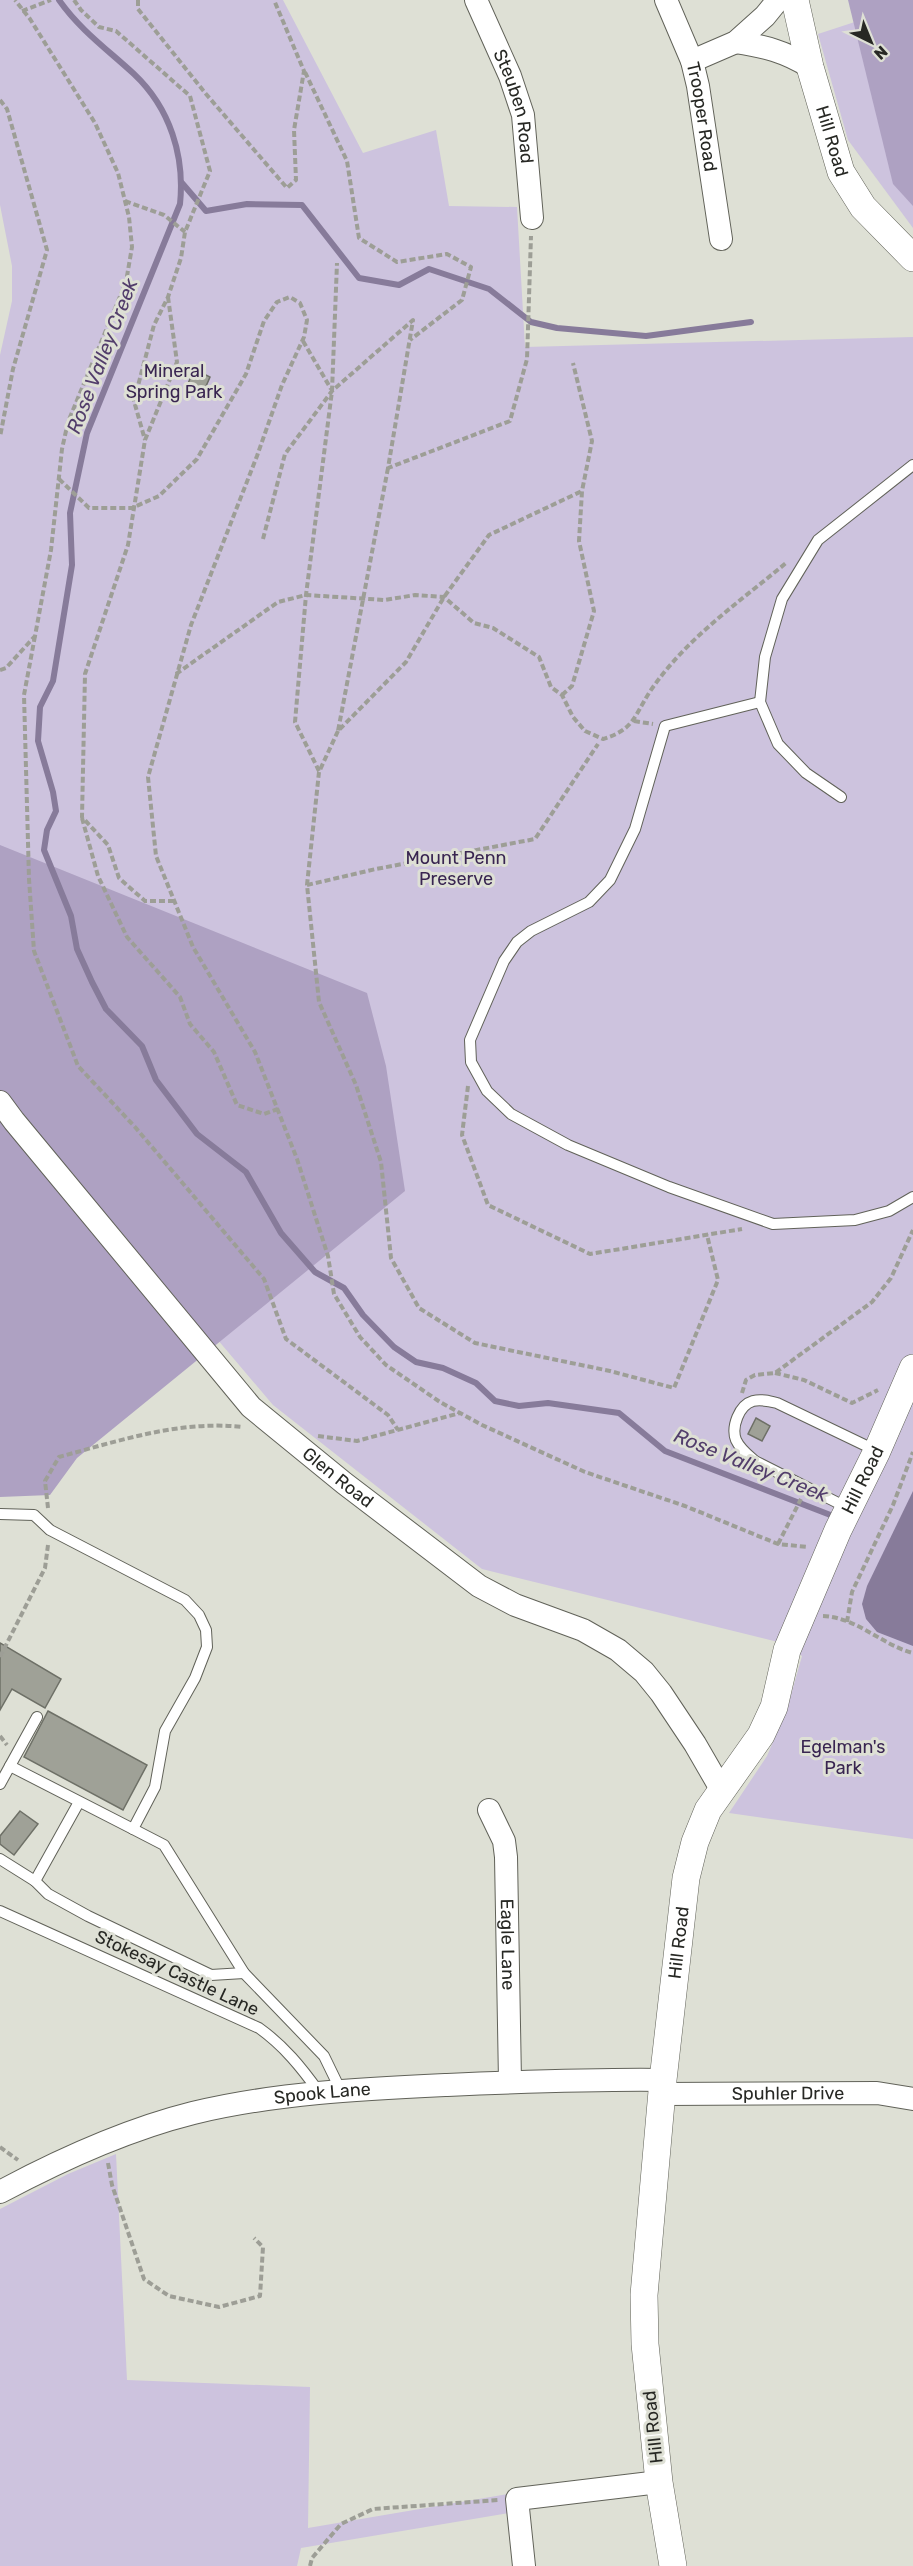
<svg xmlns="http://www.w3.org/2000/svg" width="913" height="2566" font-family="Rubik,sans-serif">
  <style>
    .green { fill: #cdc3de }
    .forest { fill: #aea1c2 }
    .water { fill: #877b9a }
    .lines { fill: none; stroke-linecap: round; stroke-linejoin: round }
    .stream { stroke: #877b9a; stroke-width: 6 }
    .building { fill: #9fa197; stroke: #6e7067; stroke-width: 1.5 }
    .service-casing { stroke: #616259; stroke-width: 12 }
    .minor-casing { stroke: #616259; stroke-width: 24 }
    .tertiary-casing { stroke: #616259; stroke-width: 28 }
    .path { stroke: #9d9e96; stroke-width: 4; stroke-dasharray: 6 3; stroke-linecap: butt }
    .service { stroke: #fff; stroke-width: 10 }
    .minor { stroke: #fff; stroke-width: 22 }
    .tertiary { stroke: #fff; stroke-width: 27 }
    .labels { text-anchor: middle; stroke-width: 6; stroke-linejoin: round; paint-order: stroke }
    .street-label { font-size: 18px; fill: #272824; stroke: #dee0d5 }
    .park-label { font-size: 18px; fill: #392551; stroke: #dee0d5 }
    .water-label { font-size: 20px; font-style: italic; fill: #523d6b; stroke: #dee0d5 }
  </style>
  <rect width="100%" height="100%" fill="#dee0d5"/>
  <!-- green -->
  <g class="green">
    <polygon points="0,0 283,0 363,153 436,130 449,206 517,207 525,347 913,337 913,1839 729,1813 767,1756 787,1709 802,1656 778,1642 482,1569 273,1405 12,1097 0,1073 0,355 12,301 12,266 0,205"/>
    <polygon points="913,3 913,228 848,140 818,34"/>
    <polygon points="116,2154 127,2380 310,2387 308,2528 508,2494 509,2513 301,2548 297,2566 0,2566 0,2209 68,2174"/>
  </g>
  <!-- forest -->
  <g class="forest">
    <polygon points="848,0 913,0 913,206 893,184"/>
    <polygon points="0,845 367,993 386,1066 405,1191 77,1458 50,1495 0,1497"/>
  </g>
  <!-- water -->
  <polygon class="water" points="913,1491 913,1646 877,1632 866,1619 862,1604 867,1586"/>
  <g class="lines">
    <!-- stream -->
    <g class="stream">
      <path d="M 59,0 C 80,30 108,50 134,74 C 170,108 185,156 180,204 L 87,433 L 70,513 L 72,565 L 53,681 L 40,707 L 38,741 L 53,792 L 56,811 L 47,830 L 44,850 L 71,916 L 77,949 L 92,982 L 106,1009 L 142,1046 L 156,1080 L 197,1134 L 246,1172 L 281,1233 L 315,1272 L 344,1288 L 363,1315 L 394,1347 L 416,1362 L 443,1368 L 476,1383 L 495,1401 L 519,1406 L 548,1403 L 619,1413 L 665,1451 L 833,1516"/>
      <polyline points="182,183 206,211 247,204 302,205 359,278 399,285 429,269 489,289 531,322 557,328 646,336 751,322"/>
    </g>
  </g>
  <!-- building -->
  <g class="building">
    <polygon points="194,369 210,377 203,393 187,386"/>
    <polygon points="756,1418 770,1426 762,1441 748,1434"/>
    <polygon points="0,1643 61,1679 45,1708 12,1689 0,1710"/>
    <polygon points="48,1711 147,1765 123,1810 24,1757"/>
    <polygon points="20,1811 38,1824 14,1855 0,1844 0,1836"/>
  </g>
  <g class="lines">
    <!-- service casing -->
    <g class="service-casing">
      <g id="service">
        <polyline points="760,702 665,726 635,829 610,880 589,902 531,931 517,942 504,961 470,1040 471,1062 487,1091 511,1114 568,1145 669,1187 773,1224 855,1220 889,1211 913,1197"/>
        <polyline points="841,797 806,773 778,744 760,702 765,657 782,599 818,540 913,465"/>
        <path d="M 848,1508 L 755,1461 C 748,1455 740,1449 736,1440 C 731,1427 739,1405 753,1401 C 761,1399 769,1401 777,1403 L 877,1451"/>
        <polyline points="0,1514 34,1515 50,1530 185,1600 199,1615 206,1630 207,1647 195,1678 165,1731 155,1787 133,1829 164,1845 244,1973 324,2056 341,2091"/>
        <polyline points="10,1766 133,1829"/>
        <polyline points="0,1784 37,1717"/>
        <polyline points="79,1802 35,1881 48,1894 88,1916 211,1975 244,1973"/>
        <polyline points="0,1859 35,1881"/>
        <path d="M 0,1911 L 259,2028 C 284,2046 301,2067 319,2092"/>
      </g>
    </g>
    <!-- minor casing -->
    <g class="minor-casing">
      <g id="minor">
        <path id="s1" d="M 476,0 L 510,76 L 523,115 L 532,218"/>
        <path id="s2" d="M 666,0 L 692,61 L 698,86 L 721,239"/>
        <path d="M 736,42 C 764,46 786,52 810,67"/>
        <polyline points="692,61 736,42 765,16 778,0"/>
        <path id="s3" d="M 0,1102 L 14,1121 L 251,1407 L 344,1483 L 479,1586 L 515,1605 L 583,1630 L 618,1650 L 644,1672 L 661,1693 L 695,1744 L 721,1789"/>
        <path id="s4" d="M 489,1810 L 504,1841 L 506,1857 L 510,2081"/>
        <path id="s5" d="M 662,2094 L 877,2093 L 913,2099"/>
        <path id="s6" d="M 0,2192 C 58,2161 129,2129 193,2113 C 276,2093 360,2089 445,2085 C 518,2082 590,2079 663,2080"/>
        <polyline points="524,2566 517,2499 659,2482"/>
      </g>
    </g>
    <!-- tertiary casing -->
    <g class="tertiary-casing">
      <g id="tertiary">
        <path id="s7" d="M 795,0 L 810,67 L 841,172 L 863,207 L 913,258"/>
        <path id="s8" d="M 673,2566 L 659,2482 L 645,2344 L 644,2295 L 663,2080 L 686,1878 L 695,1842 L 708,1810 L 761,1735 L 774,1707 L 787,1650 L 838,1530 L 877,1451 L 913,1368"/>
      </g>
    </g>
    <!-- path -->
    <g class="path">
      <polyline points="74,0 81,10 99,27 116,31 190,96 210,171 185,232 181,258 168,297 154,325 134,401 145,440"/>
      <polyline points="138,0 138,9 206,94 287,188 296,180 294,130 304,71 274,0"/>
      <polyline points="22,11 51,0"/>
      <polyline points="305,72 347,161 359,238 397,262 447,254 471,267 462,300 410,340"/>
      <polyline points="0,100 7,109 47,250 13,369 0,437"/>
      <polyline points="125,201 164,215 185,232"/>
      <polyline points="168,297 177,362 145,440 128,545 85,674 82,817 108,845 119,878 145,901 175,901"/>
      <polyline points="303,341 331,389"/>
      <polyline points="388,468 338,731 406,662 444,597 489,535 582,491"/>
      <polyline points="59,479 89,508 132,508 159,496 197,459 246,374 264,321 277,302 290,297 300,303 307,320 304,337 282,385 257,456 191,625 148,777 156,856 193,947 255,1052 297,1159 328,1256 334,1294 360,1337 386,1365 440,1402 482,1425 585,1472 685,1506 778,1544 808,1547"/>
      <polyline points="263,539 285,454 332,391 413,320 388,468 510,421 527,359 531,236"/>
      <polyline points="35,636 24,695 29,879 34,951 78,1066 135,1127 264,1279 286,1339 388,1415 398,1430"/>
      <polyline points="0,670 6,668 35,636 51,550 62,449 68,422 126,282 132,247 129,217 118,173 95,123 30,19 15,0"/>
      <path d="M 176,674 L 278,602 L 306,595 L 385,600 L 415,595 L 444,597 L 474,623 L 493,628 L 539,657 L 551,687 L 562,695 L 573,717 L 585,731 L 603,739 C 633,730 634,717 649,693 C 684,640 738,603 786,563"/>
      <polyline points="562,695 572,686 594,611 579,541 582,491 592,441 573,363"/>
      <polyline points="634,721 653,724"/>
      <polyline points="338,731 319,772 307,885 319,1002 356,1085 381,1162 391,1258 419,1308 475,1343 610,1371 674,1388 718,1280 707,1235"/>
      <polyline points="319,771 295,722 306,595 332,391 337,263"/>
      <polyline points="82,818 98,876 127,937 180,997 190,1024 214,1052 237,1105 264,1114 278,1109"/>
      <polyline points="307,885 376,869 535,839 598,744"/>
      <polyline points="468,1086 462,1135 488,1205 590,1254 742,1229"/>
      <polyline points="775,1373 804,1380 852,1403 878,1390"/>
      <polyline points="742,1393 746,1380 755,1375 775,1373 872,1302 891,1278 913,1230"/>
      <polyline points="318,1436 357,1441 460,1413"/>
      <path d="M 48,1508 L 45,1481 L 59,1457 C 118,1441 180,1420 242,1427"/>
      <polyline points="778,1544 801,1499"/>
      <path d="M 823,1616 C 856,1617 882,1645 913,1653"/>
      <polyline points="847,1622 852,1592 893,1505 913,1452"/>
      <polyline points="0,1657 45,1568 48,1545"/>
      <polyline points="0,1736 7,1745"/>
      <polyline points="0,2147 18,2160"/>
      <polyline points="108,2163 112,2185 144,2279 169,2296 219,2307 260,2296 263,2247 254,2238"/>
      <polyline points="310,2566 312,2558 341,2524 373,2509 499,2500"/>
    </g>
    <!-- service -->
    <use href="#service" class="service"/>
    <!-- minor -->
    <use href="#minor" class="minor"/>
    <!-- tertiary -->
    <use href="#tertiary" class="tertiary"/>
  </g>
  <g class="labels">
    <!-- street labels -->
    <g class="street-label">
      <text dy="6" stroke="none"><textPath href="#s1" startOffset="114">Steuben Road</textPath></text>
      <text dy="6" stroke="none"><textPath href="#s2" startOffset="123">Trooper Road</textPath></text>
      <text dy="6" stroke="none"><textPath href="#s7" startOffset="146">Hill Road</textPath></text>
      <text dy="6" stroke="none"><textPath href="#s3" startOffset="507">Glen Road</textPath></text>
      <text dy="6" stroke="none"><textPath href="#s8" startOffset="1131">Hill Road</textPath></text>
      <text dy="6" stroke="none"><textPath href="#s8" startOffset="627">Hill Road</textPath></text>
      <text dy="6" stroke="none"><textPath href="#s4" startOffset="138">Eagle Lane</textPath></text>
      <text transform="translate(177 1973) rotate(25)" y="6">Stokesay Castle Lane</text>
      <text dy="6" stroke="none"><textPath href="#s6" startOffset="340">Spook Lane</textPath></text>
      <text dy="6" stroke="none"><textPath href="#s5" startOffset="126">Spuhler Drive</textPath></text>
      <text transform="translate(653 2427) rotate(-96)" y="6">Hill Road</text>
    </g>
    <!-- park labels -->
    <g class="park-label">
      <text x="174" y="377">Mineral<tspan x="174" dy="21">Spring Park</tspan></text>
      <text x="456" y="864">Mount Penn<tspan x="456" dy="21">Preserve</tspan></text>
      <text x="843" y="1753">Egelman's<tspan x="843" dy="21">Park</tspan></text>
    </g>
    <!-- water labels -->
    <g class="water-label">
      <text transform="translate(102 356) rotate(-69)" y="7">Rose Valley Creek</text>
      <text transform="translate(751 1465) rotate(22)" y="7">Rose Valley Creek</text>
    </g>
  </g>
  <!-- north arrow -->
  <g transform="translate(871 42) rotate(137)" stroke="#dee0d5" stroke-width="4.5" paint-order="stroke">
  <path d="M0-4.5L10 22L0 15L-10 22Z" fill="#272824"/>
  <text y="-9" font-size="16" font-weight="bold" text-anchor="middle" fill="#272824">N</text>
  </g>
</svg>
